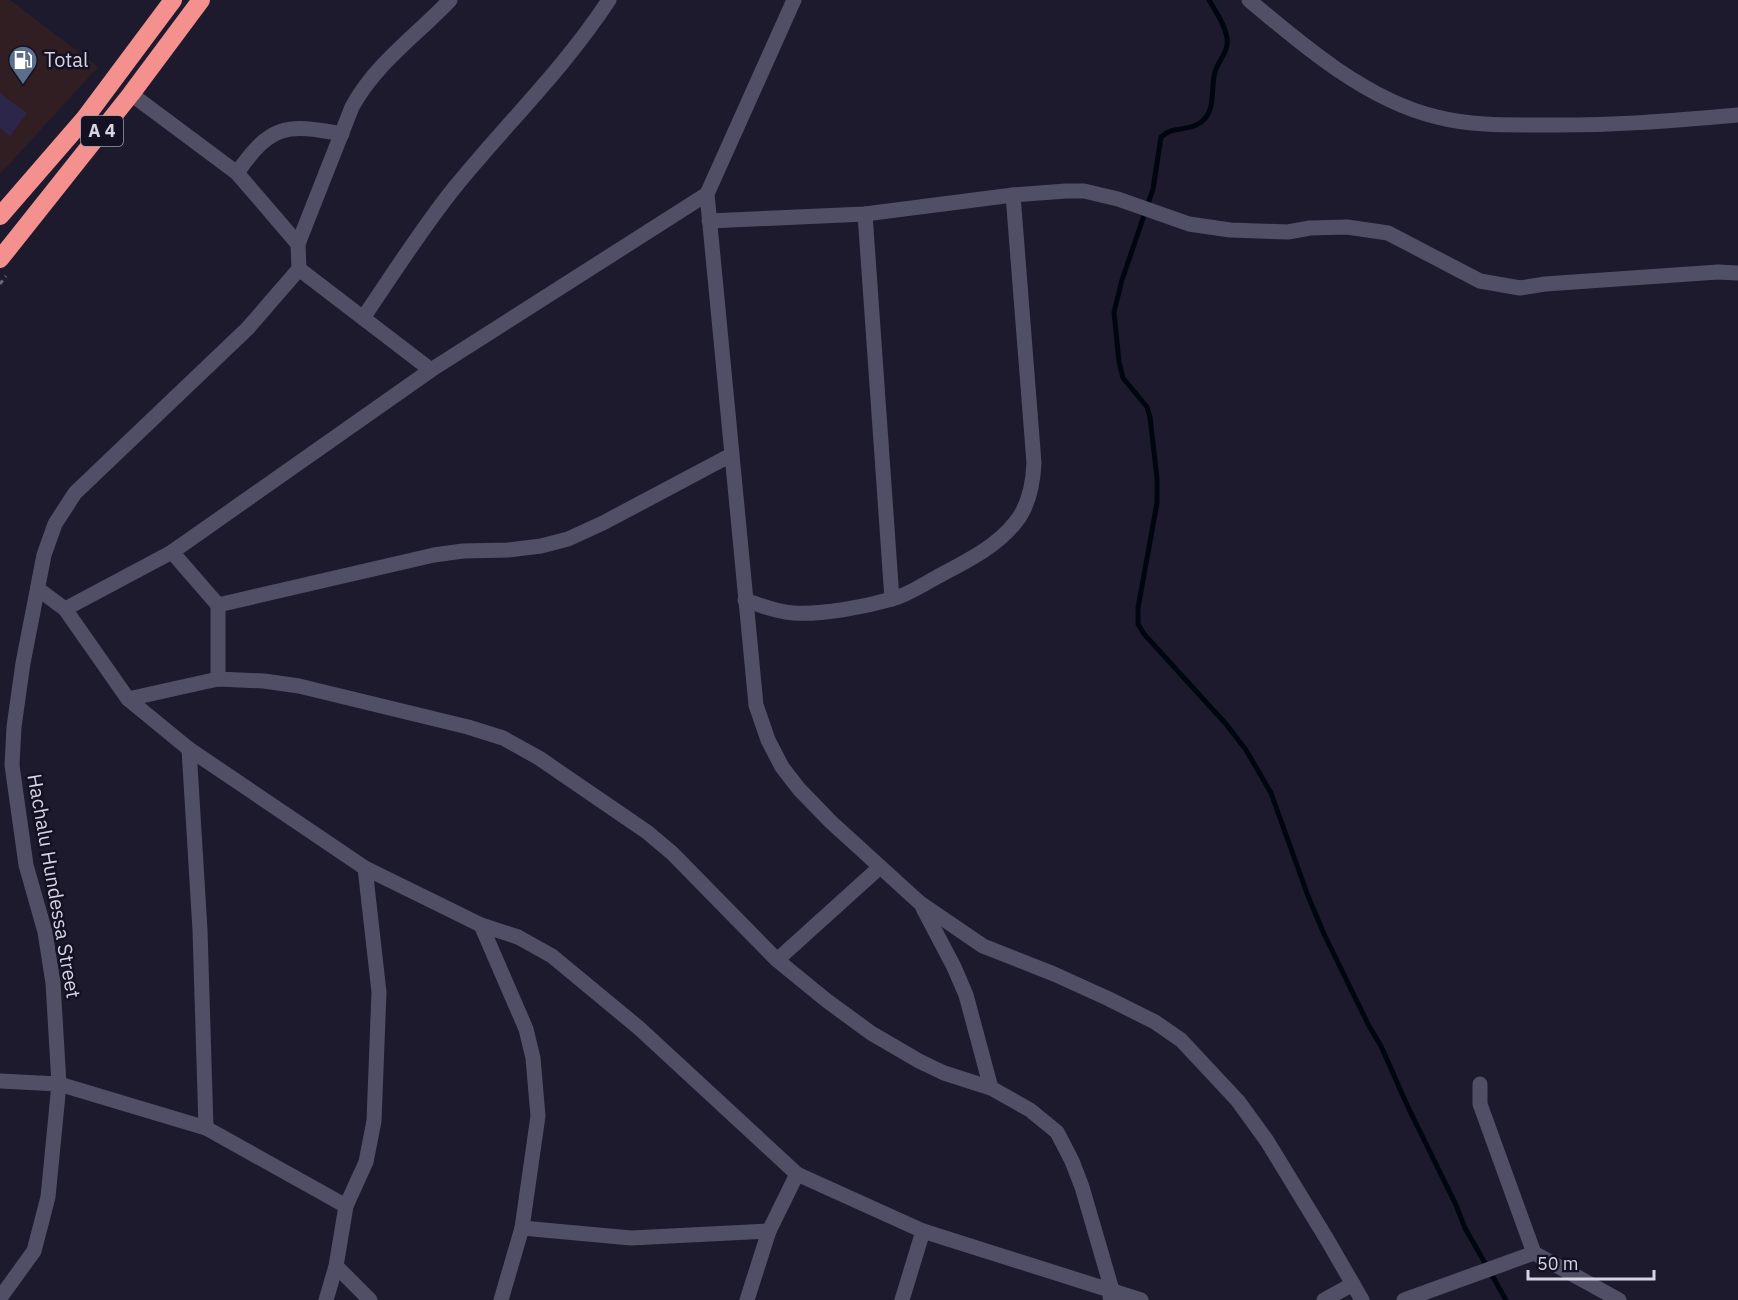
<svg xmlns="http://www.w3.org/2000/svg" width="1738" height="1300" font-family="'IBM Plex Sans',sans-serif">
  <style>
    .commercial { fill: #311e23 }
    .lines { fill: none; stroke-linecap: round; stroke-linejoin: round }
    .stream { stroke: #000610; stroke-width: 5 }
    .building { fill: #2b264a }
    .path { stroke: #6a687a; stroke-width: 3; stroke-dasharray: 4.5 4.5; stroke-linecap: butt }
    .street { stroke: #514f66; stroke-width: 15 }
    .highway { stroke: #f4908d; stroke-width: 18 }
    .labels { text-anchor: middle; stroke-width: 5; stroke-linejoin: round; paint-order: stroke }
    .shield { fill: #141124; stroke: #9b9aa9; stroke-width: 1.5 }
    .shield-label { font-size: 18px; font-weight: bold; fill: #d5d4e2 }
    .poi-label { font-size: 20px; fill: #d5d4e2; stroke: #141124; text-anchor: start }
    .street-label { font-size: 20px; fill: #d5d4e2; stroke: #141124 }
  </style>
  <rect width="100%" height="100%" fill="#1d1a2e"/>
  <!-- commercial -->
  <polygon class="commercial" points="0,0 10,0 98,67 0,174"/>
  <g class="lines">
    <!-- stream -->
    <path class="stream" d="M 1209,0 C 1216,12 1225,25 1227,38 C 1229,52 1219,59 1215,72 C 1210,89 1217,111 1200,123 C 1186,132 1175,125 1161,137 L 1153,189 L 1122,280 L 1114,312 L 1119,362 L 1123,378 L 1147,407 L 1150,417 L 1157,478 L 1157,503 L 1138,608 L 1138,624 L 1144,634 L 1226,724 L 1246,750 L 1271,793 L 1308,896 L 1324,934 L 1369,1026 L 1381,1046 L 1407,1105 L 1456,1205 L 1465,1228 L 1506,1300"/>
  </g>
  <!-- building -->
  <polygon class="building" points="0,93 27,113 10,136 0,128"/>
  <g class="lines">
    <!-- path -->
    <polyline class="path" points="0,284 6,276"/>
    <!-- street -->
    <g class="street">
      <polyline points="794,0 707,194 756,705 768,740 782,767 799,789 831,822 920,903 983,946 1054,974 1109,999 1155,1022 1181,1040 1238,1101 1267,1141 1328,1241 1362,1300"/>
      <path d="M 1249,0 C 1302,45 1368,101 1437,117 C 1472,126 1507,125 1542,125 C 1608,126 1672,121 1738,115"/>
      <polyline points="131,94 237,173 298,244"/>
      <path d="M 237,173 C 270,125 286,123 342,134"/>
      <polyline points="865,214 892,599"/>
      <polyline points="709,221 865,214 1013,195 1066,191 1084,191 1118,199 1189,224 1230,230 1288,232 1310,228 1347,227 1388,233 1480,281 1520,288 1545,284 1718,272 1738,273"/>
      <polyline points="299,269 431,370"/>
      <path d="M 363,318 C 393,274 422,228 455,187 C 507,123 563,70 609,0"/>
      <polyline points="172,552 218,605 218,679"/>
      <polyline points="38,589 65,609 128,699 189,749 365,868 481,925 518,937 552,956 639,1028 797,1174 923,1231 1141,1300"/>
      <path d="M 745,600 C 760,605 776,612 793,613 C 822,615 864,607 892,599 C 908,595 922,585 937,577 C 965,562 995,548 1015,523 C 1029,506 1033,485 1034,463 L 1013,195"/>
      <polyline points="218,605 434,555 463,551 508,550 541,546 568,539 603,523 731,455"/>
      <polyline points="65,609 172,552 431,370 707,194"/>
      <polyline points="128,699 218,679 264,681 299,686 468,727 503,738 539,758 647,832 672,853 777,960 826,1000 871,1033 919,1061 944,1073 991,1088 1030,1110 1057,1132 1072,1161 1082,1187 1112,1290 1110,1297"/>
      <polyline points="189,749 200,930 206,1128"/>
      <polyline points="923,908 954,967 966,995 991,1088"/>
      <polyline points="481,925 526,1029 533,1058 538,1116 522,1228 501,1300"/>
      <polyline points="777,960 880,867"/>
      <polyline points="0,1081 59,1084 206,1128 346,1206"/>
      <polyline points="1480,1084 1480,1104 1534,1253 1619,1300"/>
      <polyline points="522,1228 631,1238 769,1231"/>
      <polyline points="336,1266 370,1300"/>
      <path d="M 0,1298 L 34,1251 L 40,1228 L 48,1197 L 59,1084 L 53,983 L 45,932 L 26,865 L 12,765 L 14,727 L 23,663 L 44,555 L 55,524 L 75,493 L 248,328 L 299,269 L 298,244 L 352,107 C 376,63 416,36 450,0"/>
      <polyline points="326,1300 336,1266 346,1206 366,1162 374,1121 379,992 365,868"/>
      <polyline points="747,1300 769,1231 797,1174"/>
      <polyline points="902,1300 923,1231"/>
      <polyline points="1324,1300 1353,1284"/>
      <polyline points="1404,1300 1534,1253"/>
    </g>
    <!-- highway -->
    <g class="highway">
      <polyline points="0,216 85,118 173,0"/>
      <polyline points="0,259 131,94 201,0"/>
    </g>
  </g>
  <!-- icons -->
  <defs>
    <g id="fuel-pin" transform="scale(1.5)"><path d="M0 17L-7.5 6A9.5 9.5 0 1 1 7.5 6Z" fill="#5c6f8a" stroke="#141124"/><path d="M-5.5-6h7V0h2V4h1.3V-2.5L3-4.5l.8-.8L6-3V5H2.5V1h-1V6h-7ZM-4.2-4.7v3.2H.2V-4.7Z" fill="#fff"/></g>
  </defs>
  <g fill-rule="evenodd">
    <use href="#fuel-pin" x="23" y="60"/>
  </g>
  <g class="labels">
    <!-- shield labels -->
    <rect class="shield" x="81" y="116" width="42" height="30" rx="4.5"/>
    <g class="shield-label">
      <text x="102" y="137">A 4</text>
    </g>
    <!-- poi labels -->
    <g class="poi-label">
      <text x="44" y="67">Total</text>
    </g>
    <!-- street labels -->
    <g class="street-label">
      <text transform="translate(54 886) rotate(80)" y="7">Hachalu Hundessa Street</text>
    </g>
  </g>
  <!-- scale -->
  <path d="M1528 1270v9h126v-9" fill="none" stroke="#d5d4e2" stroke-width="3"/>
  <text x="1537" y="1270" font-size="18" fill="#d5d4e2" stroke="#141124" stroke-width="4.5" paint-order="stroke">50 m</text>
</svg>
